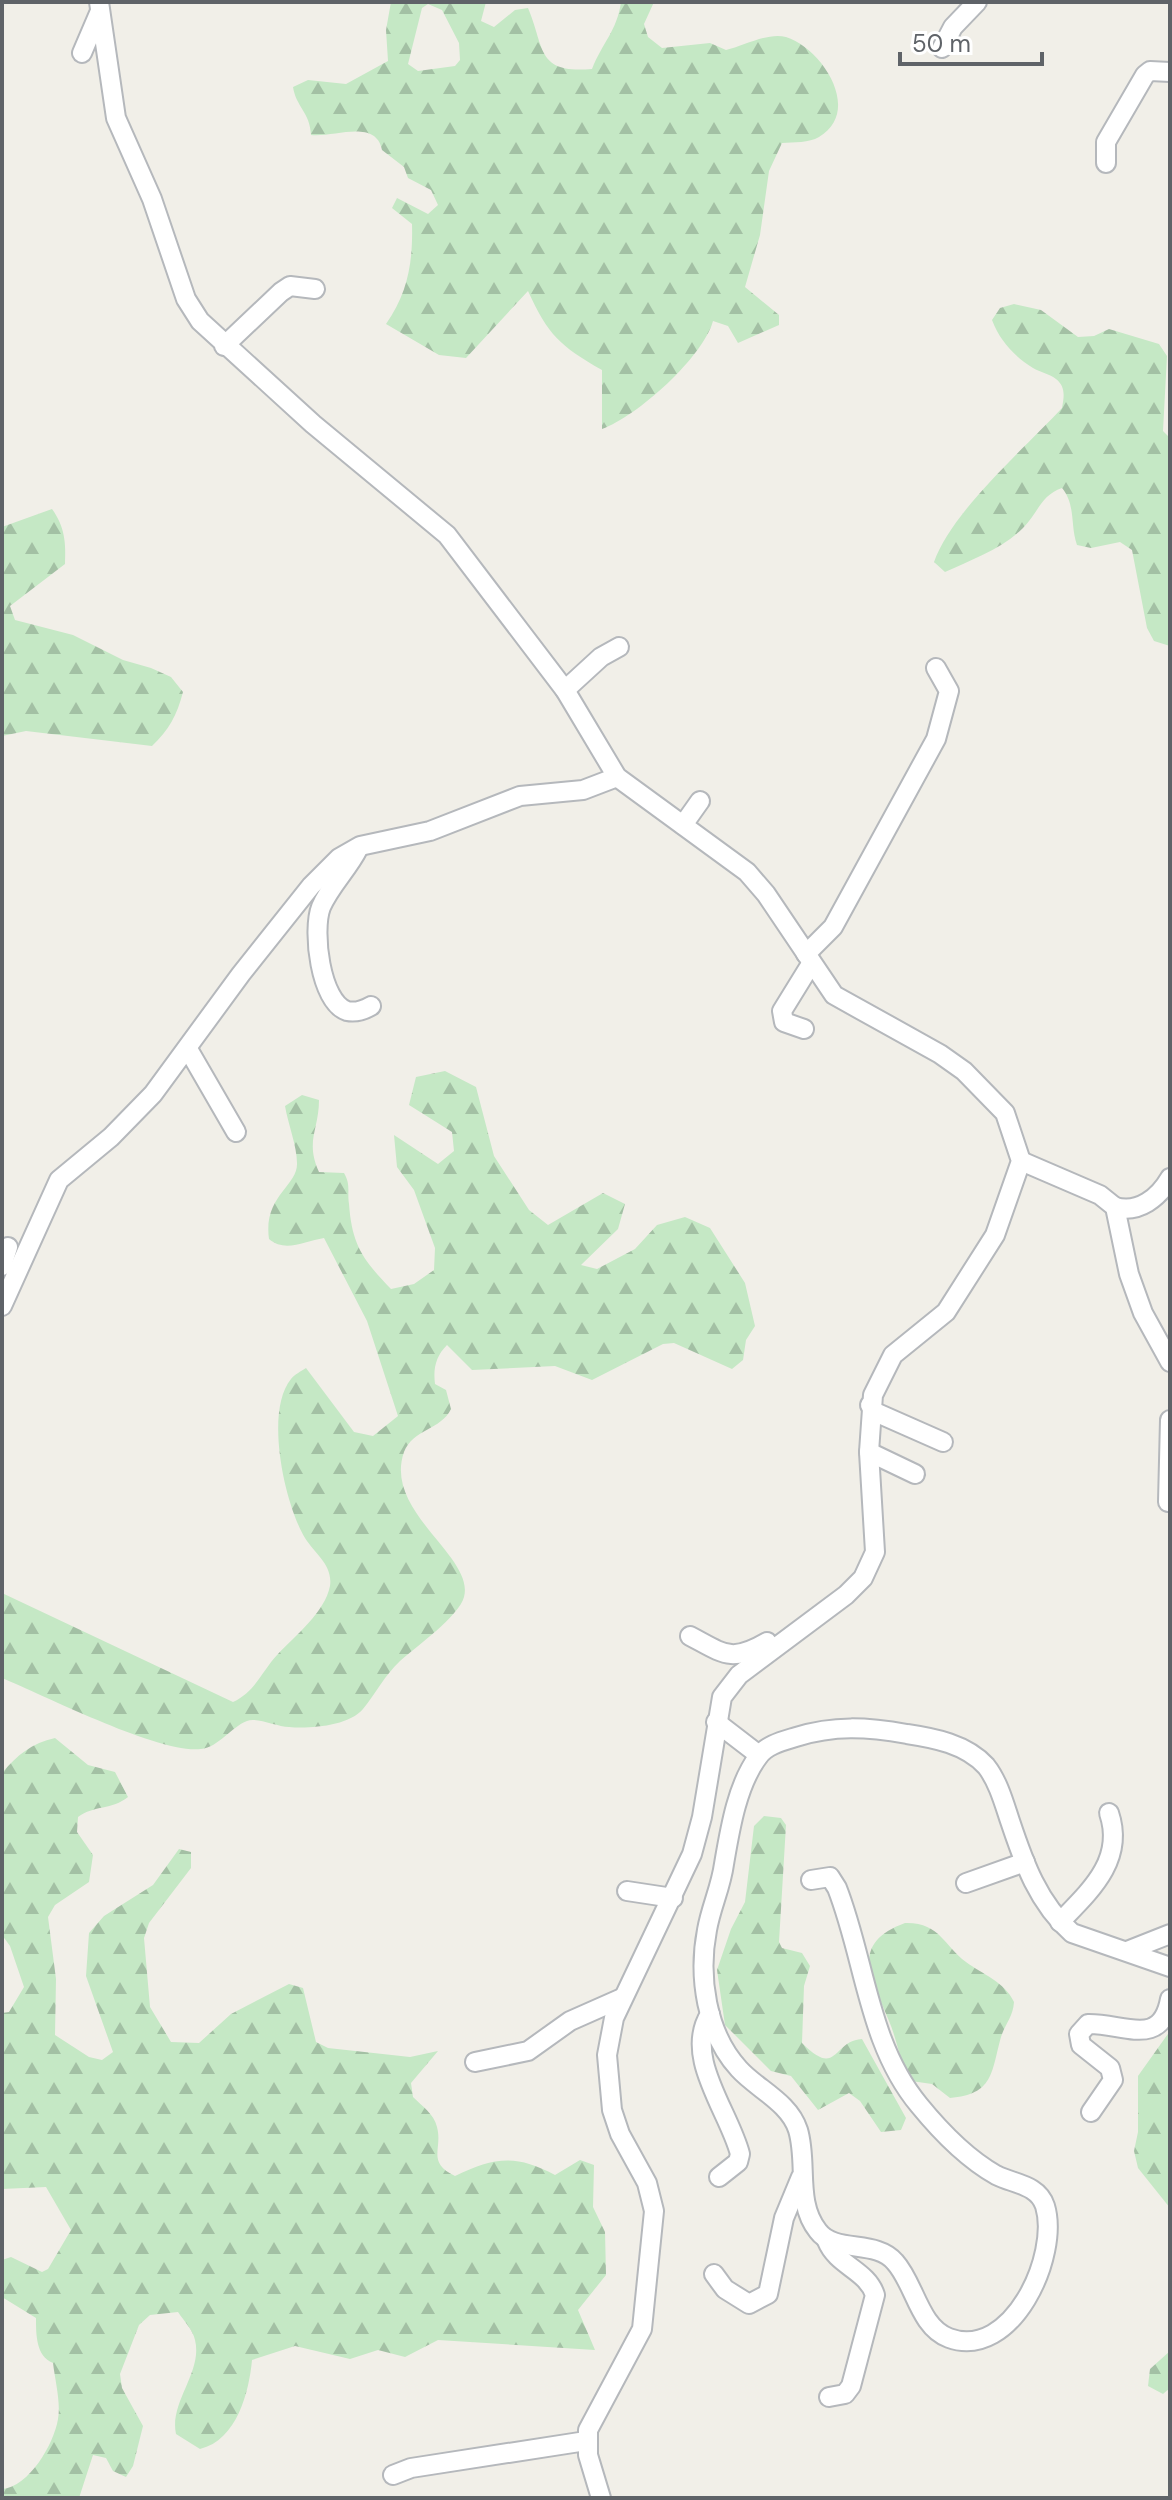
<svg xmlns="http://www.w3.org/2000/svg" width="1172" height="2500" font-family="'DM Sans',sans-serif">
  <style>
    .forest { fill: url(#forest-firs); fill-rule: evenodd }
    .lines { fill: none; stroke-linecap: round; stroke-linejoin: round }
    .minor-casing { stroke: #b5b8bc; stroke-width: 22 }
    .minor { stroke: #fff; stroke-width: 18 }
  </style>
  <defs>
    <pattern id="forest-firs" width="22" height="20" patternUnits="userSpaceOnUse" patternTransform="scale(2)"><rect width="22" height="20" fill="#c5e8c5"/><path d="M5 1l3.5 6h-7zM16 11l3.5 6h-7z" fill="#a3c0a4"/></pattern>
  </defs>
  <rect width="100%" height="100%" fill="#f1efe8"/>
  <!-- forest -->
  <g class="forest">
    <path d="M 391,2 L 486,2 L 481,21 L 494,27 L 515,10 L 528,8 C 545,48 536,74 592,69 C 602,43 617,31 621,2 L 654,2 L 644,24 L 648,37 L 662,48 L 710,43 L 726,50 C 744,46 768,32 786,37 C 822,48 863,111 819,137 C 809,143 794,142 782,143 L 769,171 L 760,235 L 745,287 L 779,315 L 779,325 L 738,343 L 728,326 L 713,321 C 703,357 638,416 602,429 L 602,370 C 560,346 548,335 528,291 L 466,358 L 439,355 L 386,324 C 408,293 413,262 412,224 L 392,208 L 397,198 L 428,214 L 438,205 L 431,190 L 408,178 L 404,167 L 382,150 C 376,118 333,138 311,135 C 310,112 296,107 293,87 L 308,80 L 346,84 L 388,61 L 386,30 ZM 428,4 L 442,10 L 459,43 L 460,60 L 455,66 L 418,71 L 408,64 L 422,8 Z"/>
    <path d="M 1014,304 L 1041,310 L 1078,337 L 1094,336 L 1109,329 L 1159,344 L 1167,356 L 1163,431 L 1170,438 L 1170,646 L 1154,641 L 1147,628 L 1132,550 L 1120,542 L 1091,548 L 1077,545 C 1070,525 1076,505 1062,488 C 1041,495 1038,513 1023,528 C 1003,548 971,560 945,572 L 934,562 C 952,511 1024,449 1062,408 C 1064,397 1066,387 1056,379 C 1050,374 1040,372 1033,368 C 1014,356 1000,341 992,320 L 1000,308 Z"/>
    <path d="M 52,509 C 65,527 66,543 65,564 L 10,606 L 15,620 L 73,635 L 123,660 L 151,668 L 171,677 L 183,692 C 177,715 169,730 152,746 L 26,731 L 2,736 L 2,527 Z"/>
    <path d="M 445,1071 L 476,1087 L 494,1156 L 529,1210 L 548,1225 L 603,1193 L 625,1204 L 618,1229 L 581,1265 L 597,1269 L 635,1249 L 657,1225 L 685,1217 L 710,1228 L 745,1283 L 755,1326 L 746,1340 L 743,1360 L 732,1369 L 674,1343 L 663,1344 L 592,1380 L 555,1366 L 472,1370 L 447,1345 C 436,1356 433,1368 435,1384 L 446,1390 L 451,1409 C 441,1430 413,1429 404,1452 C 383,1512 475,1556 464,1597 C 459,1616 416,1647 400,1661 C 385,1675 376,1693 363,1709 C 349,1726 309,1729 289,1727 C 277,1727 257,1717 247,1721 C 231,1727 219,1747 201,1749 C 159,1754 46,1696 2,1678 L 2,1593 L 233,1702 C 256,1691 261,1672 278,1654 C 295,1636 325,1612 330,1586 C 333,1565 315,1554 305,1538 C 285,1505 264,1412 291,1379 C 294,1375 301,1371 306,1368 L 354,1432 L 373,1436 L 398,1416 L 367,1321 L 324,1238 C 305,1241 285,1253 269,1239 C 263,1196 298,1186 297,1163 C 297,1146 288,1124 285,1106 L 302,1095 L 319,1100 C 319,1130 305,1141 319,1172 L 344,1173 C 351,1185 347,1191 349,1204 C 352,1245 363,1260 391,1289 L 414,1284 L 434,1270 L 435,1248 L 414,1190 L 397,1167 L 394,1135 L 438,1164 L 454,1151 L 452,1132 L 409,1105 L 416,1077 Z"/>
    <path d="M 55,1738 L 88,1765 L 115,1772 L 128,1797 C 112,1810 94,1805 78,1817 L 77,1832 L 93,1855 L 89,1882 L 55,1905 L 48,1917 L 56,1979 L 55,2035 L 89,2057 L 102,2060 L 113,2052 L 86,1976 L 89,1933 L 104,1916 L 153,1885 L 179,1849 L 191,1852 L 191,1868 L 149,1923 L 144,1938 L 150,2007 L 171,2042 L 199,2043 L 231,2014 L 289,1984 L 303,1988 L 316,2042 L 328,2048 L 410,2057 L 438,2051 L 411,2083 L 413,2097 C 422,2106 434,2114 437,2127 C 443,2149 426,2162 455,2176 C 494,2157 516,2154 555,2175 L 580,2160 L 594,2165 L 593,2207 L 605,2232 L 606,2275 L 578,2310 L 595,2350 L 438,2340 L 405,2357 L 378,2350 L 350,2359 L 295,2346 L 252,2360 C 249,2392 237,2440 200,2449 L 176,2434 C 169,2402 203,2372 195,2340 C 193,2330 184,2321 178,2312 L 150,2315 L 139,2325 L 120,2374 L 122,2388 L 143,2426 L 133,2466 L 126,2477 L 113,2471 L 106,2458 L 93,2455 L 79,2498 L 2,2498 L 2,2489 C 29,2487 54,2444 58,2419 C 61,2403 55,2380 53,2363 C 36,2356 36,2335 36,2318 L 2,2297 L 2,2260 L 11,2257 L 42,2272 L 48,2269 L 71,2230 L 46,2187 L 2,2189 L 2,2013 L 9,2012 L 24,1987 L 10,1946 L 2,1935 L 2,1773 C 17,1755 32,1743 55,1738 Z"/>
    <path d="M 764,1816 L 781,1818 L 786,1825 L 779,1942 L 782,1948 L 802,1953 L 810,1966 L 804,1986 L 802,2043 C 838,2079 832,2041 862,2039 L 906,2118 L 901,2130 L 881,2132 L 860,2101 L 849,2093 L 818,2110 L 791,2076 L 771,2071 L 725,2025 L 717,1970 L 731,1929 L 745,1902 L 754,1826 Z"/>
    <path d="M 905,1923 C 940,1922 944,1946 966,1962 C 982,1974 1005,1982 1014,2002 C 1013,2017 1005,2024 1001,2037 C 991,2073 994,2094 950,2098 L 932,2084 L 911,2081 C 899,2061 898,2042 889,2021 C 873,1981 847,1944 905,1923 Z"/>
    <polygon points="1170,2031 1170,2208 1138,2168 1134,2151 1138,2132 1138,2076"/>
    <polygon points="1170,2351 1170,2388 1163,2394 1148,2386 1150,2369"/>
  </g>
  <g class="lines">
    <!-- minor casing -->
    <g class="minor-casing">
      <g id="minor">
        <polyline points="99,2 116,118 152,199 186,299 200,321 313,424 447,535 565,690 617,777 747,872 766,894 834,995 940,1054 964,1071 1005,1113 1021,1161 995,1235 946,1312 893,1355 873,1395 869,1452 875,1552 863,1578 846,1595 739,1675 722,1697 702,1817 692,1854 614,2018 607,2055 612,2110 620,2134 647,2183 654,2211 642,2329 588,2430 588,2455 601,2498"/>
        <polyline points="942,48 953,27 977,2"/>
        <polyline points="82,53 100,11"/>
        <polyline points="1106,163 1106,142 1145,75 1150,71 1170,72"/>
        <polyline points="224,346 281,292 290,286 315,289"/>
        <polyline points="565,690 601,657 619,647"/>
        <polyline points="683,825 700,801"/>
        <path d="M 358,849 C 348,869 330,886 321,907 C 312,930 320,1002 347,1011 C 356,1013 364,1010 371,1006"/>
        <polyline points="806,954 833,927 936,739 949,691 936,668"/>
        <polyline points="804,1029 784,1022 782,1011 811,964"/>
        <polyline points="188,1049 236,1132"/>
        <polyline points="1021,1161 1100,1195 1115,1207 1129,1274 1143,1313 1170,1362"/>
        <path d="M 1115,1207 C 1139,1214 1159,1197 1170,1178"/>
        <polyline points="2,1266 8,1247"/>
        <polyline points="2,1306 59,1180 111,1137 153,1094 241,974 311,886 339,858 360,846 430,831 520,796 583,790 617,777"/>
        <polyline points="870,1405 875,1412 943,1442"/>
        <polyline points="869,1452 915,1474"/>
        <polyline points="1168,1502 1170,1420"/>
        <path d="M 690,1636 C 724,1654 731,1663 767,1642"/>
        <polyline points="716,1722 759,1755"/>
        <path d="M 811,1880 L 830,1877 L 837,1888 C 865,1959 868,2044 919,2105 C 941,2132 966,2158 996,2175 C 1013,2184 1038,2184 1045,2206 C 1060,2255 1012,2361 949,2338 C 919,2327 915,2284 895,2262 C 876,2239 835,2254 818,2231 C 795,2202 808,2163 798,2130 C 789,2102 757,2089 739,2069 C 706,2033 698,1976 707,1930 C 711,1907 721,1887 724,1864 C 730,1829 737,1785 758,1757 C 766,1745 783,1741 796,1737 C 834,1725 867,1727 907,1734 C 934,1738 966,1744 986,1766 C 998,1781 1004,1803 1010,1821 C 1024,1863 1038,1903 1072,1933 L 1170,1967"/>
        <polyline points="966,1883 1025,1862"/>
        <polyline points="627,1891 673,1898"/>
        <path d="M 1060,1922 C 1090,1891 1125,1860 1109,1813"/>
        <polyline points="1127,1951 1170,1934"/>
        <path d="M 710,2014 C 683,2057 729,2111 740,2154 L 738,2162 L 719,2177"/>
        <polyline points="475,2062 528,2051 570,2021 622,1998"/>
        <path d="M 1091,2112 L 1113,2080 L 1110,2068 L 1081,2045 L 1079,2034 L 1088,2024 C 1123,2023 1161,2049 1170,1999"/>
        <path d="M 827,2241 C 837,2266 867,2270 875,2295 L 851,2386 L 845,2394 L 829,2397"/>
        <polyline points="714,2274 725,2289 749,2304 768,2294 784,2218 801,2177"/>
        <polyline points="393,2475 411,2468 586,2441"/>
      </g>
    </g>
    <!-- minor -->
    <use href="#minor" class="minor"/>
  </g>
  <!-- border -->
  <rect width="1172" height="2500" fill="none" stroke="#5f6368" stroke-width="8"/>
  <!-- scale -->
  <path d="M900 52v12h142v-12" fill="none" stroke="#5f6368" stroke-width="4"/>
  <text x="912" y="52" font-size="24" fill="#5f6368" stroke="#ffffff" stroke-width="6" paint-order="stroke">50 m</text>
</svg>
